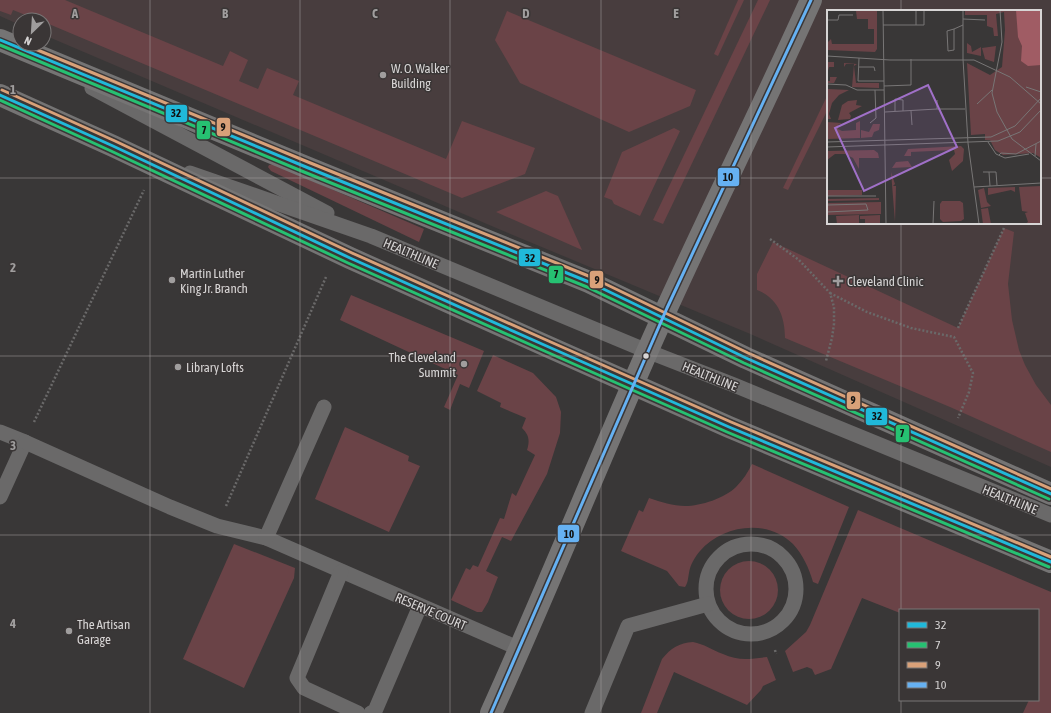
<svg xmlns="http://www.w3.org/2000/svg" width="1051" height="713" font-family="'Asap Condensed',sans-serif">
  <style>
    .built { fill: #483d3e; fill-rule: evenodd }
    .green { fill: #6a4347 }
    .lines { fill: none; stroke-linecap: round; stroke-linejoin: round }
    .path { stroke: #6a6969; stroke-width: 2.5; stroke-dasharray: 2 2; stroke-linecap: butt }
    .service { stroke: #6a6969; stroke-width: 15 }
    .primary { stroke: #757474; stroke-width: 22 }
    .bus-1-casing { stroke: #3a3636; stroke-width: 6 }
    .bus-2-casing { stroke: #3a3636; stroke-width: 6 }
    .bus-3-casing { stroke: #3a3636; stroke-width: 6 }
    .bus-4-casing { stroke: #3a3636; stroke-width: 6 }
    .bus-1 { stroke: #20b9da; stroke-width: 3 }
    .bus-2 { stroke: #26c172; stroke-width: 3 }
    .bus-3 { stroke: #d9a179; stroke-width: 3 }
    .bus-4 { stroke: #66b1f2; stroke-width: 3 }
    .grid { fill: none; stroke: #a09e9e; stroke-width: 1; stroke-opacity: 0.55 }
    .poi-dot { fill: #a09e9e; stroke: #3a3636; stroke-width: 1.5 }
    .bus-dot { fill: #d7d5d5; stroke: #3a3636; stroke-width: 1.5 }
    .labels { text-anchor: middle; stroke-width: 3; stroke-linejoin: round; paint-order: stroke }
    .poi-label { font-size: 13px; fill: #d7d5d5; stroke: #3a3636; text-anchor: start }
    .street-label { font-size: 13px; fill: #d7d5d5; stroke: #3a3636 }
    .inset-road { fill: none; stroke: #787676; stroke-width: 1 }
    .view { fill: #a070c8; fill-opacity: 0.15; stroke: #a070c8; stroke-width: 2 }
    .inset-edge { fill: none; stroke: #d7d5d5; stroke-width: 2 }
    .grid-label { font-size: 13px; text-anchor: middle; font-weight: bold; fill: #a09e9e; stroke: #3a3636; stroke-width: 3; stroke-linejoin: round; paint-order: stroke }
    .line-badge { stroke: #3a3636; stroke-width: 1.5 }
    .pale-badge-label { font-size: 11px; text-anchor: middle; font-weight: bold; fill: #111 }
  </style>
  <rect width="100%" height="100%" fill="#393737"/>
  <!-- built -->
  <path class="built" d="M 0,0 L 1051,0 L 1051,467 L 748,333 L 501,230 L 44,35 L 44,20 L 20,20 L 20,25 L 0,16 ZM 828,11 L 1040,11 L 1040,223 L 828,223 Z"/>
  <!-- green -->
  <g class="green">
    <polygon points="0,0 65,0 223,66 230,51 248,60 239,81 258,89 267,68 299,81 293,95 446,159 462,121 535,148 525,174 462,198 44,22 44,20 38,20 13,10 11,15 0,11"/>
    <polygon points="738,0 744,0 718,56 714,54"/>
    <polygon points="758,0 770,0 663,224 653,220"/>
    <polygon points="507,11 696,90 690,106 629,132 520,83 495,40"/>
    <polygon points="828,94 828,109 788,190 783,188"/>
    <polygon points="674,128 680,131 640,216 614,204 612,200 604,197 622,152"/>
    <polygon points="273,164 424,229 419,242 271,171 268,167 269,165"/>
    <polygon points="546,191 558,196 582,250 496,212"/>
    <path d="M 1004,228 L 1014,232 L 1008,284 L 1012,320 L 1019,350 L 1025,365 L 1036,385 L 1051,405 L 1051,452 L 950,407 L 785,338 C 785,317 778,298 757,290 L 757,274 L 773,242 L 958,328 Z"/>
    <polygon points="351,295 484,351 469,388 460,384 450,410 444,407 458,375 340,320"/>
    <path d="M 493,355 L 533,373 L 556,397 L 561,412 L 560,433 L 547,474 L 511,541 L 502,537 L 486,571 L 498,577 L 488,602 L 482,612 L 477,612 L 451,600 L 466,568 L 470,570 L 473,565 L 478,567 L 500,518 L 504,519 L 512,493 L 516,496 L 535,455 L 527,450 C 530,440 529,435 522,428 L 526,418 L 500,407 L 501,403 L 477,391 Z"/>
    <polygon points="345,427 409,456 408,461 420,466 389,532 315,499"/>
    <path d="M 752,464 L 849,507 L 818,584 L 813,582 C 809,568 803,555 793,544 C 767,518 722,525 700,551 C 695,557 690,565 689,573 C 688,578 688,583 685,587 L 679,586 L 667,571 L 621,551 L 639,510 L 643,512 L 649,498 C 661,502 673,506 685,506 C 701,506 725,498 736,487 C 743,480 748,472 752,464 Z"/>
    <polygon points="858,510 1051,592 1051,713 1023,713 1029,700 1038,700 1038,610 900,610 900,613 862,598 831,669 815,675 812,669 807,667 793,672 785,651 806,632 810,625"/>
    <polygon points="234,544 295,568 294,578 244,688 183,659"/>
    <circle cx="749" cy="590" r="29"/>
    <path d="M 693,642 C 704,644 712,650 723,654 C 737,661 751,659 767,657 L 776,680 L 763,686 L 761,690 L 747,705 L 674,672 L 657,713 L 641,713 L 662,659 C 671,648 679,643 693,642 Z"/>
  </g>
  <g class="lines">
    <!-- path -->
    <g class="path">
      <polyline points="770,239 799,260 830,293 834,307 834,324 832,338 826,361"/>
      <polyline points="830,293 867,312 911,328 954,337 973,373 969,392 958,418"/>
      <polyline points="958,328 1004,228"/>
      <polyline points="34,422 144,190"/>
      <polyline points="226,506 326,277"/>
      <polyline points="775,650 776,654"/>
    </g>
    <!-- service -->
    <g class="service">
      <polyline points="92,88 327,213"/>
      <polyline points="190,173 371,236 647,351 734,385 1051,515"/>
      <polyline points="0,432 25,442 0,497"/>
      <polyline points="25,442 170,507 217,526 266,538 520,649"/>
      <polyline points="266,538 324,407"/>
      <circle cx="751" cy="589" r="45"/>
      <polyline points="341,572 297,678 304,688 358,713"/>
      <polyline points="371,713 375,711 420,606"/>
      <polyline points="592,713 628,626 708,604"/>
    </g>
    <!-- primary -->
    <g class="primary">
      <polyline points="0,40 306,167 589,282 746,358 1051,494"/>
      <polyline points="0,95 113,146 350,258 542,344 729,427 1051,562"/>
      <path d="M 491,713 C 545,594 594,472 647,352 C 699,234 758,118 811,0"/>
    </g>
    <!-- bus-1 casing -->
    <g class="bus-1-casing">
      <g id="bus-1">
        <polyline points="0,40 306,167 589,282 746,358 1051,494"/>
        <polyline points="0,95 113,146 350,258 542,344 729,427 1051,562"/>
      </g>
    </g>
    <!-- bus-2 casing -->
    <g class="bus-2-casing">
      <g id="bus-2">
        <polyline points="0,45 304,172 587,287 744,363 1049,499"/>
        <polyline points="0,100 111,151 348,263 540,349 727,432 1049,567"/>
      </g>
    </g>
    <!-- bus-3 casing -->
    <g class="bus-3-casing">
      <g id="bus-3">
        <polyline points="23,44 308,162 591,277 748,353 1051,489"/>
        <polyline points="2,90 115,141 352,253 544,339 731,422 1051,557"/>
      </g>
    </g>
    <!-- bus-4 casing -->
    <g class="bus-4-casing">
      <polyline id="bus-4" points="491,713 667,308 811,0"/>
    </g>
    <!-- bus-1 -->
    <use href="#bus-1" class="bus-1"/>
    <!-- bus-2 -->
    <use href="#bus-2" class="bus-2"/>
    <!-- bus-3 -->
    <use href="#bus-3" class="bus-3"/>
    <!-- bus-4 -->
    <use href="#bus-4" class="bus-4"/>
  </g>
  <!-- grid -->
  <path class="grid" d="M 150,0 L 150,713M 300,0 L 300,713M 450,0 L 450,713M 601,0 L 601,713M 751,0 L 751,713M 901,0 L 901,11M 0,178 L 828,178M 1040,178 L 1051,178M 901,223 L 901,610M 0,356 L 1051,356M 0,535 L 1051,535M 901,700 L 901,713"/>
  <!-- markers -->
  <g class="poi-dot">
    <circle cx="383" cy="75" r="4"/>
    <circle cx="172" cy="280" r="4"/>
    <path d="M836 275h4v4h4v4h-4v4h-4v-4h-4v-4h4z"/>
    <circle cx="464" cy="364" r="4"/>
    <circle cx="178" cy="367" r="4"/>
    <circle cx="69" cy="631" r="4"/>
  </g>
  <circle class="bus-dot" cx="646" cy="356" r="3.5"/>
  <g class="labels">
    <!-- poi labels -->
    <g class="poi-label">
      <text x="391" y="73">W. O. Walker<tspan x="391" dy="15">Building</tspan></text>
      <text x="180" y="278">Martin Luther<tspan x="180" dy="15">King Jr. Branch</tspan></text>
      <text x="847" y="286">Cleveland Clinic</text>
      <text x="456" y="362" text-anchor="end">The Cleveland<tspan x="456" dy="15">Summit</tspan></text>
      <text x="186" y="372">Library Lofts</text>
      <text x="77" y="629">The Artisan<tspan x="77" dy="15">Garage</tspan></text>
    </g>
    <!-- street labels -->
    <g class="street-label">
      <text transform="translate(411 253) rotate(23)" y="5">HEALTHLINE</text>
      <text transform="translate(710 376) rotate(22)" y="5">HEALTHLINE</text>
      <text transform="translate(1010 499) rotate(22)" y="5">HEALTHLINE</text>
      <text transform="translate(431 611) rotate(23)" y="5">RESERVE COURT</text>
    </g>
  </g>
  <!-- overview -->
  <g transform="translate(827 10)">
    <rect width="214" height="214" fill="#393737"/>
    <path d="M 50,0 L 50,39 L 48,42 L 0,40 L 0,33 L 4,29 L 5,34 L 47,34 L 47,19 L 41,19 L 41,9 L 30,9 L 29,1 L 23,1 ZM 138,0 L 214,0 L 214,148 L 206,143 L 176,145 L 168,140 L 163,130 L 158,130 L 158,124 L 144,125 L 140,53 L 163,65 L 175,57 L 178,20 L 177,2 L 169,4 L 171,26 L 167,26 L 166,18 L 160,16 L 160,5 L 138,5 ZM 140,33 L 144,36 L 145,42 L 154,37 L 154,46 L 140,43 ZM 169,36 L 167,52 L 158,49 L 155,38 ZM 0,52 L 7,52 L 7,57 L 2,57 L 0,64 L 0,71 L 3,71 L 3,67 L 10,67 L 7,73 L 0,73 ZM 17,53 L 30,54 L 27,56 L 29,73 L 52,73 L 52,78 L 25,77 L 27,54 L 19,54 L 17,57 ZM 0,76 L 1,79 L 22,80 L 12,85 L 5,93 L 2,104 L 4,109 L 0,109 ZM 30,90 L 29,95 L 35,96 L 22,103 L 24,106 L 23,109 L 11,110 L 15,95 L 21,91 ZM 33,111 L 33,128 L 0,129 L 0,112 L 15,113 L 11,115 L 11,119 L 15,121 L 29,120 L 29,113 ZM 46,114 L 53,114 L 52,120 L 47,122 L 45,127 L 34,128 L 34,120 L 42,122 ZM 134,136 L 137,139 L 136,151 L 125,161 L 122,150 L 128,144 L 127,140 L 84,142 L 84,146 L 77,146 L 81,139 ZM 47,140 L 51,143 L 52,148 L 32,148 L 32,159 L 26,148 L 18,144 L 8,144 L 0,150 L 0,141 ZM 81,151 L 85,157 L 65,158 L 69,152 ZM 64,162 L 68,174 L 66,176 L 69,176 L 68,212 ZM 214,176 L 214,214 L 198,214 L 201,212 L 198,203 L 201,202 L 195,201 L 192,177 ZM 188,177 L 188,182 L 184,180 L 161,185 L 161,178 ZM 157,178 L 160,192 L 164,196 L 154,198 L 151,180 ZM 0,180 L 35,180 L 35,185 L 0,186 ZM 52,188 L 52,190 L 0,191 L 0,189 ZM 115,191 L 133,191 L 136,193 L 137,209 L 134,211 L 116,212 L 113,209 L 113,194 ZM 54,192 L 54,204 L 0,205 L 0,193 ZM 161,198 L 164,214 L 156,214 L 154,199 ZM 32,205 L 32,214 L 10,214 L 9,206 ZM 53,205 L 53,214 L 38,214 L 38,209 L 33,209 L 33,206 Z" fill="#6a4347"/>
    <path d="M 189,0 L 214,0 L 214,55 L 201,56 L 194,51 L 195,36 L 191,27 Z" fill="#a05c64"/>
    <path class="inset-road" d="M 56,0 L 59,214M 89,0 L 89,15M 173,0 L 175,32 L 165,83 L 170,102 L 185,129 L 214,151M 136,9 L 158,10M 0,10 L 11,10 L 12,5 L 26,5M 56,15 L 97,15 L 97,0M 127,19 L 120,21 L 121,41 L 127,40 L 127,19 L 136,15M 0,46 L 63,50 L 147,50 L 183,67 L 214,94M 32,48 L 31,71 L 57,71M 136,49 L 136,0M 136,49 L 141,133 L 152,214M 32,57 L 47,57 L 48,61M 0,74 L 19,75 L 30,80 L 48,80M 57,76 L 84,75 L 84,49M 199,77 L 214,82M 110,90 L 110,99 L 138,99M 150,94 L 165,80M 68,101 L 68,89 L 76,90 L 76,101M 84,101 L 85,115M 58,102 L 110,99M 43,113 L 49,108 L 48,80 L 57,80M 0,132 L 164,127 L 188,116 L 214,88M 161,132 L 169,144 L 178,148 L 202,144M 0,137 L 171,131 L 193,122 L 214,100M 172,145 L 174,143 L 189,144 L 214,131M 208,146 L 209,134M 156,162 L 169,162 L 170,175M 162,162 L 163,176M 147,177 L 214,173M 0,186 L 49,186M 0,195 L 39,194 L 41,200 L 0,202M 106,214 L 107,191"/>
    <path class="view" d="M 101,75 L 130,137 L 37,181 L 8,118 Z"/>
    <rect width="214" height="214" class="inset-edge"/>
  </g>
  <g class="grid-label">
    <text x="75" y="18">A</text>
    <text x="225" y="18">B</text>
    <text x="375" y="18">C</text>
    <text x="526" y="18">D</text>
    <text x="676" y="18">E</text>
    <text x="13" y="94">1</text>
    <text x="13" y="272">2</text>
    <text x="13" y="450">3</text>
    <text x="13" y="628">4</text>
  </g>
  <g class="line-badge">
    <rect x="165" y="104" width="23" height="19" rx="4" fill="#20b9da"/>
    <rect x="216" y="117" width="15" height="20" rx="4" fill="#d9a179"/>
    <rect x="196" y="120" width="15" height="20" rx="4" fill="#26c172"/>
    <rect x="717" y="167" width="23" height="20" rx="4" fill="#66b1f2"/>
    <rect x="518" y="248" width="23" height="19" rx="4" fill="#20b9da"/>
    <rect x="548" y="265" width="16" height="19" rx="4" fill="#26c172"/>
    <rect x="589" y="270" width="15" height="19" rx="4" fill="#d9a179"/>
    <rect x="846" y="391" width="15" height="19" rx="4" fill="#d9a179"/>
    <rect x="865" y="407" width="23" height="19" rx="4" fill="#20b9da"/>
    <rect x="895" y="424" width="15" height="19" rx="4" fill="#26c172"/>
    <rect x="557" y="524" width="23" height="19" rx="4" fill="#66b1f2"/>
  </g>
  <g class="pale-badge-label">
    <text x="176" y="117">32</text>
    <text x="223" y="131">9</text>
    <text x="204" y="134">7</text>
    <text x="728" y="181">10</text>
    <text x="530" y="262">32</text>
    <text x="556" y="278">7</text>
    <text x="597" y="284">9</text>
    <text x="853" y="404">9</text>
    <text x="877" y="420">32</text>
    <text x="902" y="437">7</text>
    <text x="569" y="538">10</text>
  </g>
  <!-- legend -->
  <rect x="899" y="609" width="140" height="92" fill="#3a3636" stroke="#797676"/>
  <rect x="907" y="622" width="20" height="6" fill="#20b9da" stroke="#797676"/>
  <text x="935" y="629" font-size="12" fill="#d7d5d5">32</text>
  <rect x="907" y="642" width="20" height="6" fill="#26c172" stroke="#797676"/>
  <text x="935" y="649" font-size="12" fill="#d7d5d5">7</text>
  <rect x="907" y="662" width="20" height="6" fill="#d9a179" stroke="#797676"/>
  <text x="935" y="669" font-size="12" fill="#d7d5d5">9</text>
  <rect x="907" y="682" width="20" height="6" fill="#66b1f2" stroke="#797676"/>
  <text x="935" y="689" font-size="12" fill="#d7d5d5">10</text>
  <!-- north arrow -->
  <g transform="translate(32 32) rotate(205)"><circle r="19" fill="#3a3636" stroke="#797676"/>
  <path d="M0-3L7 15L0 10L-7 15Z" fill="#a09e9e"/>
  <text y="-6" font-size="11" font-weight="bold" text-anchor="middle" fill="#d7d5d5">N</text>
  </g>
</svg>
